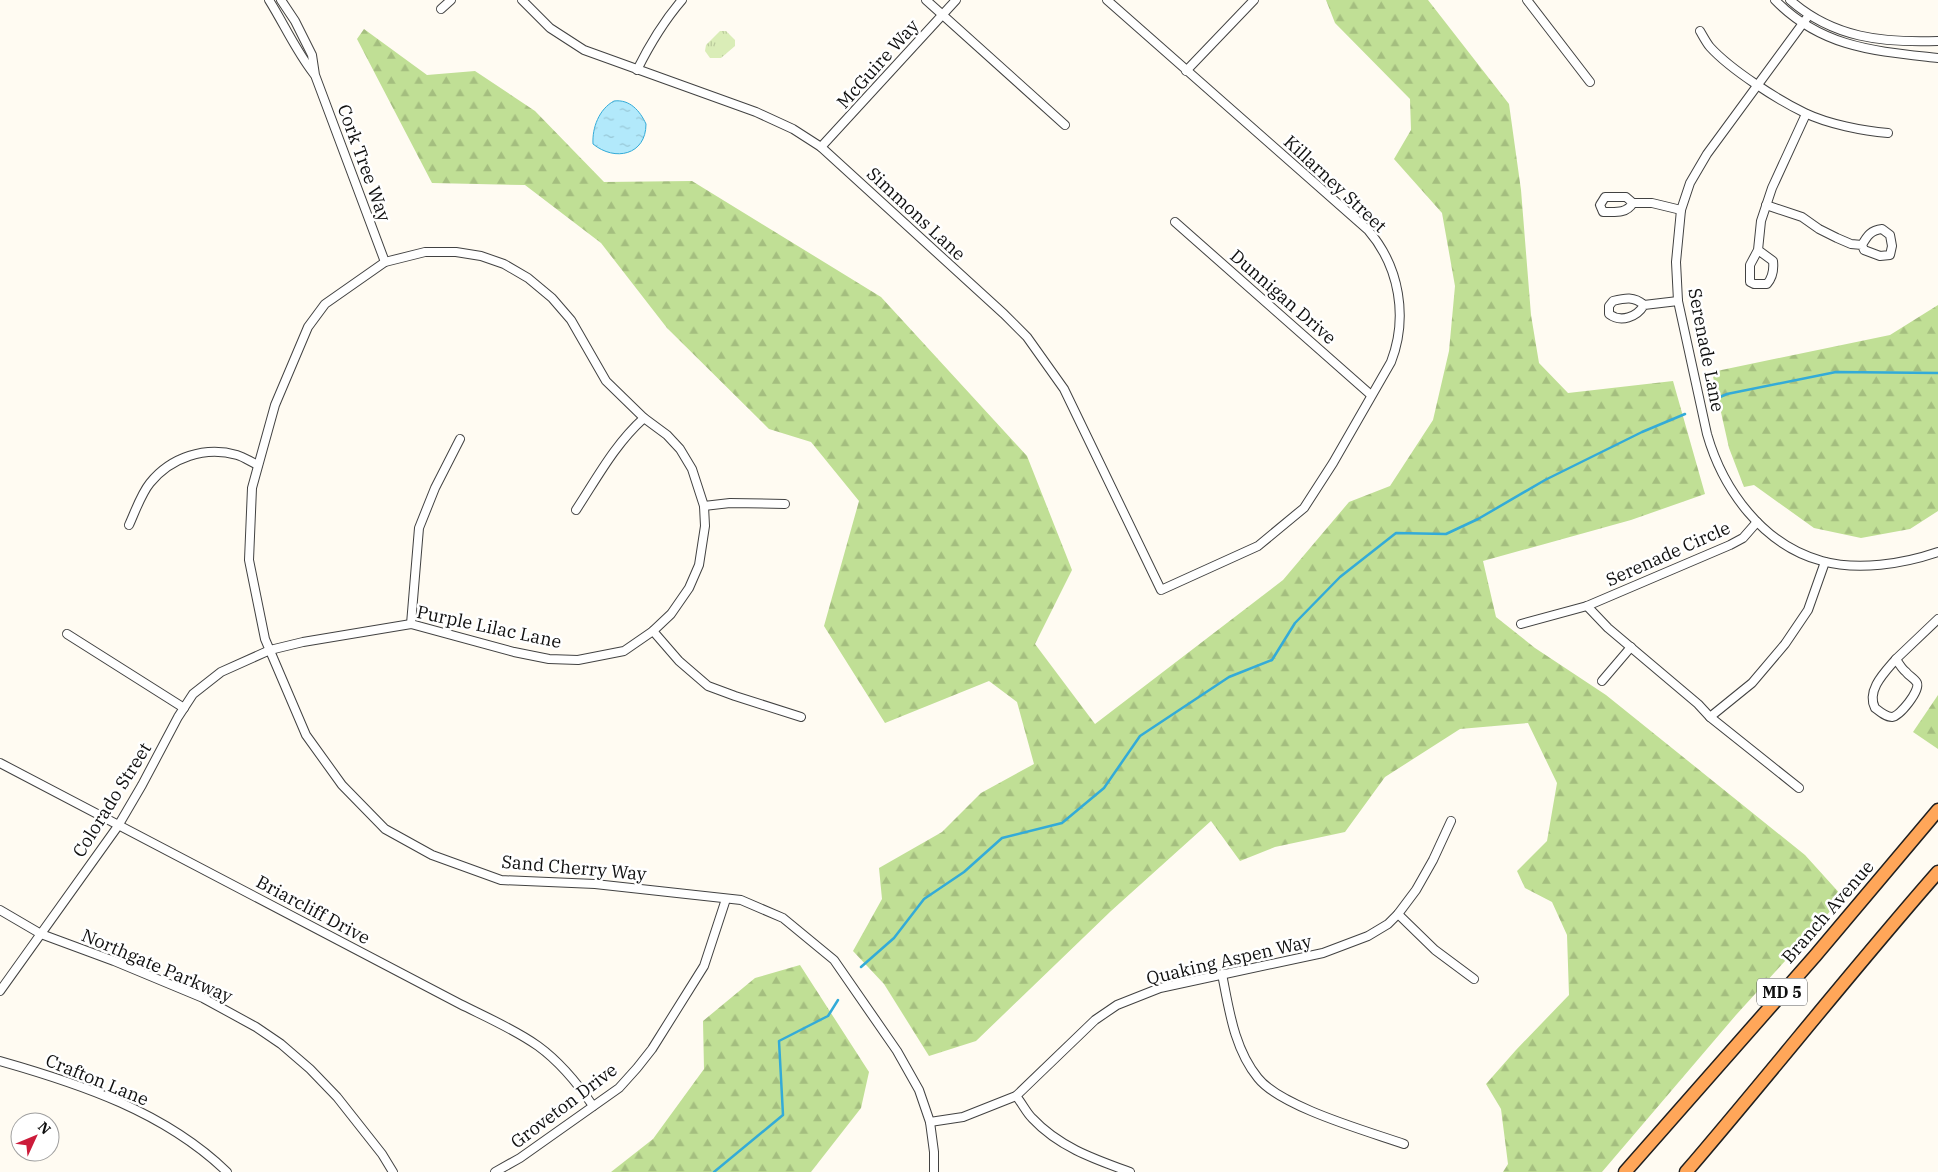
<svg xmlns="http://www.w3.org/2000/svg" width="1938" height="1172" font-family="'IBM Plex Serif',serif">
  <style>
    .forest { fill: url(#forest-firs) }
    .park { fill: url(#park-tufts) }
    .water { fill: url(#water-ripples); stroke: #33abd8 }
    .lines { fill: none; stroke-linecap: round; stroke-linejoin: round }
    .stream { stroke: #33abd8; stroke-width: 2.5 }
    .minor-casing { stroke: #424242; stroke-width: 10 }
    .trunk-casing { stroke: #202020; stroke-width: 15 }
    .minor { stroke: #fff; stroke-width: 8 }
    .trunk { stroke: #ffa659; stroke-width: 12 }
    .labels { text-anchor: middle; stroke-width: 5; stroke-linejoin: round; paint-order: stroke }
    .shield { fill: #fff; stroke: #575757; stroke-width: 1 }
    .shield-label { font-size: 16px; font-weight: bold; fill: #0f0f0f }
    .street-label { font-size: 18px; fill: #0f0f0f; stroke: #fff }
  </style>
  <defs>
    <pattern id="forest-firs" width="22" height="20" patternUnits="userSpaceOnUse" patternTransform="scale(1.25)"><rect width="22" height="20" fill="#c0df95"/><path d="M5 1l3.5 6h-7zM16 11l3.5 6h-7z" fill="#a4be7f"/></pattern>
    <pattern id="park-tufts" width="24" height="20" patternUnits="userSpaceOnUse" patternTransform="scale(1.25)"><rect width="24" height="20" fill="#daedb7"/><path d="M3 7l-1-3M5 7V3M7 7l1-3M15 17l-1-3M17 17v-4M19 17l1-3" fill="none" stroke="#baca9c"/></pattern>
    <pattern id="water-ripples" width="26" height="14" patternUnits="userSpaceOnUse" patternTransform="scale(1.25)"><rect width="26" height="14" fill="#b2e9fb"/><path d="M2 4q2-2 4 0t4 0M15 11q2-2 4 0t4 0" fill="none" stroke="#98c7d6"/></pattern>
  </defs>
  <rect width="100%" height="100%" fill="#fffbf2"/>
  <!-- forest -->
  <g class="forest">
    <polygon points="1326,0 1428,0 1509,104 1521,190 1531,315 1539,363 1568,393 1673,381 1705,494 1631,520 1483,561 1496,617 1535,648 1606,695 1805,855 1843,897 1736,1015 1602,1172 1503,1172 1508,1164 1501,1109 1486,1084 1516,1050 1569,995 1567,935 1552,902 1525,888 1517,871 1547,841 1557,783 1528,723 1460,729 1385,777 1345,832 1275,847 1240,861 1211,821 1111,911 976,1041 929,1056 884,984 853,951 882,899 879,868 942,832 981,793 1034,764 1017,702 989,681 885,723 824,626 859,501 811,442 769,429 667,328 601,243 525,185 432,183 357,39 364,29 427,75 475,71 535,111 604,182 692,181 881,297 1027,456 1072,570 1035,644 1095,724 1283,580 1349,502 1390,486 1433,420 1449,351 1455,286 1442,213 1394,159 1411,130 1410,99 1335,23"/>
    <polygon points="1938,305 1938,511 1910,529 1861,538 1814,528 1754,485 1744,487 1729,448 1712,372 1890,335"/>
    <polygon points="1938,695 1938,749 1913,732"/>
    <polygon points="800,965 869,1072 861,1108 811,1172 611,1172 653,1139 704,1069 703,1021 755,978"/>
  </g>
  <!-- park -->
  <polygon class="park" points="720,31 726,31 735,40 735,46 721,58 710,58 705,51 706,45"/>
  <!-- water -->
  <path class="water" d="M 614,101 C 630,99 640,111 646,124 C 646,155 615,162 593,144 C 592,128 599,109 614,101 Z"/>
  <g class="lines">
    <!-- stream -->
    <g class="stream">
      <polyline points="1720,397 1727,394 1836,372 1938,373"/>
      <polyline points="861,967 894,938 924,899 964,872 1002,838 1062,823 1104,788 1140,736 1229,677 1272,660 1295,623 1340,577 1396,533 1446,534 1478,519 1545,480 1642,432 1685,414"/>
      <polyline points="714,1172 783,1115 779,1041 828,1016 838,1000"/>
    </g>
    <!-- minor casing -->
    <g class="minor-casing">
      <g id="minor">
        <path d="M 269,0 C 284,24 296,51 314,74"/>
        <polyline points="281,0 295,21 312,55 315,75 385,262"/>
        <path d="M 522,0 L 550,28 L 584,50 L 756,112 L 793,129 L 821,147 L 1004,314 L 1027,337 L 1064,389 L 1161,590 L 1258,546 L 1304,508 L 1333,463 L 1391,362 C 1408,318 1400,267 1368,230 L 1107,0"/>
        <polyline points="926,0 1065,125"/>
        <polyline points="1527,0 1590,82"/>
        <path d="M 1775,0 C 1822,48 1875,51 1938,58"/>
        <path d="M 1790,0 C 1833,38 1883,43 1938,41"/>
        <polyline points="441,9 451,0"/>
        <path d="M 1809,15 L 1707,154 L 1690,183 L 1681,210 L 1676,262 L 1678,301 L 1707,434 C 1723,490 1763,545 1822,561 C 1858,571 1903,564 1938,552"/>
        <path d="M 1700,31 C 1703,36 1706,42 1710,47 C 1731,70 1778,100 1805,113 C 1828,124 1863,131 1888,133"/>
        <path d="M 637,70 C 650,44 663,22 682,0"/>
        <polyline points="1186,71 1254,0"/>
        <polyline points="821,147 956,0"/>
        <path d="M 1633,203 L 1626,197 L 1605,197 L 1600,205 L 1603,212 C 1615,212 1626,214 1633,203 L 1652,203 L 1681,210"/>
        <path d="M 1766,205 L 1802,217 L 1819,229 L 1837,238 L 1851,244 L 1862,245 L 1864,250 L 1880,256 L 1890,255 L 1892,246 L 1890,235 L 1882,229 C 1871,230 1867,236 1862,245"/>
        <polyline points="1175,222 1371,395"/>
        <path d="M 1758,250 L 1773,261 C 1774,270 1773,277 1767,284 L 1754,284 L 1750,282 L 1750,265 L 1758,250 L 1761,221 L 1772,188 L 1806,114"/>
        <path d="M 1644,305 C 1637,317 1621,323 1609,314 L 1609,306 L 1613,301 C 1625,298 1634,296 1644,305 L 1678,301"/>
        <polyline points="704,506 730,503 785,504"/>
        <path d="M 576,510 C 597,478 615,444 644,418"/>
        <path d="M 129,525 C 135,512 141,494 150,483 C 171,457 205,446 237,455 C 244,457 251,462 258,465"/>
        <polyline points="1587,606 1608,628 1698,704 1710,717 1799,788"/>
        <polyline points="411,624 419,528 435,488 460,439"/>
        <polyline points="1521,624 1587,606 1730,545 1743,538 1757,522"/>
        <polyline points="653,631 679,661 708,686 735,696 801,717"/>
        <polyline points="67,634 184,708"/>
        <path d="M 1896,659 C 1899,664 1902,669 1906,672 C 1909,676 1915,679 1917,683 C 1920,691 1900,716 1892,717 C 1886,717 1880,712 1875,708 C 1866,690 1885,672 1896,659 Z"/>
        <polyline points="1896,659 1938,619"/>
        <polyline points="1602,681 1631,647"/>
        <polyline points="1710,717 1752,683 1785,644 1808,610 1825,562"/>
        <path d="M 0,763 L 460,1004 C 486,1017 514,1029 538,1046 C 560,1062 578,1084 593,1106"/>
        <polyline points="0,910 41,934 114,961 203,998 256,1027 281,1044 310,1069 337,1097 382,1154 393,1172"/>
        <polyline points="1398,914 1435,950 1474,979"/>
        <path d="M 1222,974 C 1229,1009 1234,1049 1258,1078 C 1281,1107 1367,1131 1404,1144"/>
        <polyline points="0,991 118,826 142,785 178,717 193,694 221,672 270,650 303,642 411,624 514,652 549,659 578,660 624,651 653,631 671,614 689,588 699,565 705,526 704,506 692,469 680,449 667,435 644,418 606,381 571,320 552,298 528,278 504,264 481,256 456,252 425,252 385,262 325,304 308,327 275,405 252,488 249,560 265,639 306,735 342,785 385,829 432,855 501,880 595,884 741,900 783,918 834,960 897,1051 919,1090 930,1122 934,1152 934,1172"/>
        <path d="M 0,1061 C 81,1084 165,1112 227,1172"/>
        <path d="M 1016,1096 C 1022,1103 1026,1112 1032,1118 C 1059,1147 1094,1159 1130,1172"/>
        <polyline points="930,1122 963,1117 1016,1096 1095,1020 1117,1005 1160,988 1323,953 1368,936 1388,924 1398,914 1416,890 1433,860 1451,821"/>
        <polyline points="495,1172 520,1158 619,1088 637,1068 652,1049 704,966 726,899"/>
      </g>
    </g>
    <!-- trunk casing -->
    <g class="trunk-casing">
      <g id="trunk">
        <polyline points="1625,1172 1815,956 1938,810"/>
        <path d="M 1686,1172 C 1771,1073 1852,970 1938,872"/>
      </g>
    </g>
    <!-- minor -->
    <use href="#minor" class="minor"/>
    <!-- trunk -->
    <use href="#trunk" class="trunk"/>
  </g>
  <g class="labels">
    <!-- shield labels -->
    <rect class="shield" x="1757" y="978.5" width="50" height="27" rx="4"/>
    <g class="shield-label">
      <text x="1782" y="998">MD 5</text>
    </g>
    <!-- street labels -->
    <g class="street-label">
      <text transform="translate(878 64) rotate(-48)" y="6">McGuire Way</text>
      <text transform="translate(364 163) rotate(70)" y="6">Cork Tree Way</text>
      <text transform="translate(1335 184) rotate(43)" y="6">Killarney Street</text>
      <text transform="translate(916 214) rotate(43)" y="6">Simmons Lane</text>
      <text transform="translate(1283 297) rotate(41)" y="6">Dunnigan Drive</text>
      <text transform="translate(1706 350) rotate(79)" y="6">Serenade Lane</text>
      <text transform="translate(1668 554) rotate(-24)" y="6">Serenade Circle</text>
      <text transform="translate(489 627) rotate(12)" y="6">Purple Lilac Lane</text>
      <text transform="translate(112 800) rotate(-58)" y="6">Colorado Street</text>
      <text transform="translate(574 868) rotate(5)" y="6">Sand Cherry Way</text>
      <text transform="translate(313 910) rotate(28)" y="6">Briarcliff Drive</text>
      <text transform="translate(1828 912) rotate(-49)" y="6">Branch Avenue</text>
      <text transform="translate(1229 960) rotate(-13)" y="6">Quaking Aspen Way</text>
      <text transform="translate(157 966) rotate(23)" y="6">Northgate Parkway</text>
      <text transform="translate(97 1080) rotate(22)" y="6">Crafton Lane</text>
      <text transform="translate(564 1106) rotate(-37)" y="6">Groveton Drive</text>
    </g>
  </g>
  <!-- north arrow -->
  <g transform="translate(35 1137) rotate(46)"><circle r="24" fill="#ffffff" stroke="#9f9f9f"/>
  <path d="M0-4L9 19L0 12L-9 19Z" fill="#cc1b3a"/>
  <text y="-8" font-size="14" font-weight="bold" text-anchor="middle" fill="#0f0f0f">N</text>
  </g>
</svg>
